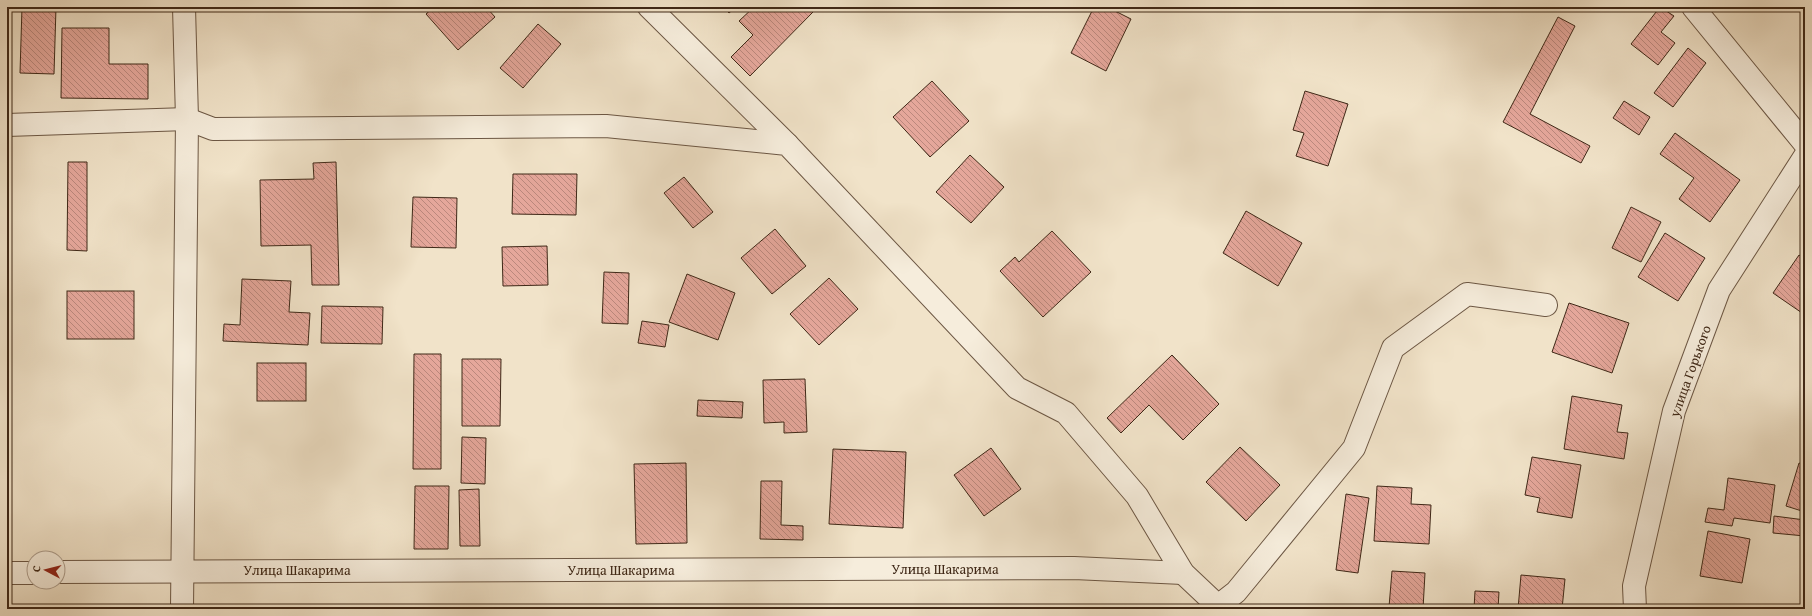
<svg xmlns="http://www.w3.org/2000/svg" width="1812" height="616" font-family="'Gentium Book Plus',serif">
  <style>
    .building { fill: url(#building-back-hatch); stroke: #3f2817 }
    .lines { fill: none; stroke-linecap: round; stroke-linejoin: round }
    .minor-casing { stroke: #6c5744; stroke-width: 24 }
    .minor { stroke: #f6eddc; stroke-width: 22 }
    .labels { text-anchor: middle; stroke-width: 3.5; stroke-linejoin: round; paint-order: stroke }
    .street-label { font-size: 14px; fill: #3f2817; stroke: #f6eddc }
  </style>
  <defs>
    <pattern id="building-back-hatch" width="6" height="6" patternUnits="userSpaceOnUse"><rect width="6" height="6" fill="#e5a79b"/><path d="M-1 5l2 2M0 0l6 6M5-1l2 2" fill="none" stroke="#bb887d"/></pattern>
  </defs>
  <rect width="100%" height="100%" fill="#f1e3c9"/>
  <filter id="stains"><feTurbulence type="fractalNoise" baseFrequency=".005" numOctaves="4"/><feColorMatrix values="0 0 0 0 .2 0 0 0 0 .09 0 0 0 0 .02 0 0 0 .5 -.17"/></filter>
  <radialGradient id="worn" r=".72"><stop offset=".6" stop-color="#630" stop-opacity="0"/><stop offset="1" stop-color="#630" stop-opacity=".3"/></radialGradient>
  <!-- building -->
  <g class="building">
    <polygon points="22,7 56,7 54,74 20,73"/>
    <polygon points="434,7 486,7 495,17 458,50 426,14"/>
    <polygon points="723,7 736,7 729,13"/>
    <polygon points="754,7 808,7 813,12 750,76 731,57 753,35 739,21"/>
    <polygon points="1094,7 1107,7 1131,19 1106,71 1071,53"/>
    <polygon points="1660,7 1674,16 1661,32 1675,43 1658,65 1631,44"/>
    <polygon points="1558,17 1575,26 1530,114 1590,146 1581,163 1503,122"/>
    <polygon points="7,22 9,23 7,54"/>
    <polygon points="538,24 561,44 523,88 500,68"/>
    <polygon points="62,28 109,28 109,64 148,64 148,99 61,98"/>
    <polygon points="1688,48 1706,63 1673,107 1654,93"/>
    <polygon points="932,81 969,121 930,157 893,117"/>
    <polygon points="1305,91 1348,104 1328,166 1296,156 1304,133 1293,130"/>
    <polygon points="1624,101 1650,117 1639,135 1613,118"/>
    <polygon points="1675,133 1740,180 1710,222 1679,199 1694,178 1660,154"/>
    <polygon points="970,155 1004,187 971,223 936,192"/>
    <polygon points="68,162 87,162 87,251 67,250"/>
    <polygon points="336,162 339,285 312,285 311,245 261,246 260,180 314,179 313,163"/>
    <polygon points="513,174 577,174 576,215 512,214"/>
    <polygon points="684,177 713,212 693,228 664,193"/>
    <polygon points="413,197 457,198 456,248 411,247"/>
    <polygon points="1631,207 1661,222 1641,262 1612,248"/>
    <polygon points="1246,211 1302,243 1278,286 1223,253"/>
    <polygon points="775,229 806,266 772,294 741,258"/>
    <polygon points="1052,231 1091,272 1043,317 1000,271 1015,257 1019,262"/>
    <polygon points="1665,233 1705,258 1678,301 1638,277"/>
    <polygon points="547,246 548,285 503,286 502,247"/>
    <polygon points="1799,255 1805,259 1805,315 1773,293"/>
    <polygon points="604,272 629,273 628,324 602,323"/>
    <polygon points="687,274 735,293 718,340 669,322"/>
    <polygon points="829,278 858,309 819,345 790,314"/>
    <polygon points="242,279 291,281 289,312 310,313 308,345 223,341 224,324 240,325"/>
    <rect x="67" y="291" width="67" height="48"/>
    <polygon points="1569,303 1629,323 1612,373 1552,352"/>
    <polygon points="322,306 383,307 382,344 321,343"/>
    <polygon points="642,321 669,325 665,347 638,343"/>
    <polygon points="414,354 441,354 441,469 413,469"/>
    <polygon points="1172,355 1219,404 1183,440 1149,405 1121,433 1107,418"/>
    <polygon points="462,359 501,359 500,426 462,426"/>
    <rect x="257" y="363" width="49" height="38"/>
    <polygon points="805,379 807,432 784,433 784,422 764,423 763,380"/>
    <polygon points="1572,396 1622,405 1617,432 1628,433 1624,459 1564,449"/>
    <polygon points="698,400 743,402 742,418 697,416"/>
    <polygon points="462,437 486,438 485,484 461,483"/>
    <polygon points="1240,447 1280,485 1246,521 1206,482"/>
    <polygon points="991,448 1021,489 984,516 954,475"/>
    <polygon points="833,449 906,452 903,528 829,524"/>
    <polygon points="1532,457 1581,465 1572,518 1537,512 1540,498 1525,495"/>
    <polygon points="686,463 687,543 636,544 634,464"/>
    <polygon points="1799,463 1805,465 1805,512 1786,506"/>
    <polygon points="1728,478 1775,485 1770,523 1734,518 1732,526 1705,522 1708,508 1724,510"/>
    <polygon points="761,481 782,481 781,525 803,526 803,540 760,539"/>
    <polygon points="415,486 449,486 448,549 414,549"/>
    <polygon points="1377,486 1412,488 1411,504 1431,505 1429,544 1374,541"/>
    <polygon points="479,489 480,546 460,546 459,490"/>
    <polygon points="1346,494 1369,498 1358,573 1336,570"/>
    <polygon points="1774,516 1805,520 1805,536 1773,533"/>
    <polygon points="1708,531 1750,539 1742,583 1700,576"/>
    <polygon points="1392,571 1425,573 1423,609 1389,607"/>
    <polygon points="1521,575 1565,579 1562,609 1518,609"/>
    <polygon points="1475,591 1499,592 1498,609 1474,609"/>
    <rect x="1089" y="605" width="30" height="4"/>
    <rect x="559" y="607" width="27" height="2"/>
  </g>
  <g class="lines">
    <!-- minor casing -->
    <g class="minor-casing">
      <g id="minor">
        <polyline points="649,7 787,144"/>
        <polyline points="1693,7 1805,144"/>
        <polyline points="7,125 187,119 213,129 606,126 787,144 1017,388 1066,413 1137,496 1183,573 1218,606 1236,592 1354,448 1393,348 1467,294 1546,305"/>
        <polyline points="58,572 1074,568 1183,573"/>
        <polyline points="7,573 34,573"/>
        <polyline points="182,609 187,119 184,7"/>
        <polyline points="1635,609 1634,586 1674,411 1719,290 1805,156"/>
      </g>
    </g>
    <!-- minor -->
    <use href="#minor" class="minor"/>
  </g>
  <g class="labels">
    <!-- street labels -->
    <g class="street-label">
      <text transform="translate(1690 371) rotate(-70)" y="5">улица Горького</text>
      <text x="945" y="574">Улица Шакарима</text>
      <text x="297" y="575">Улица Шакарима</text>
      <text x="621" y="575">Улица Шакарима</text>
    </g>
  </g>
  <!-- margin -->
  <rect width="1812" height="616" fill="none" stroke="#f1e3c9" stroke-width="24"/>
  <rect x="8" y="8" width="1796" height="600" fill="none" stroke="#3f2817" stroke-width="2"/>
  <rect x="12" y="12" width="1788" height="592" fill="none" stroke="#3f2817"/>
  <!-- north arrow -->
  <g transform="translate(46 570) rotate(277)"><circle r="19" fill="#f6eddc" stroke="#ad9e8d"/>
  <path d="M0-3L7 15L0 10L-7 15Z" fill="#8f2418"/>
  <text y="-6" font-size="11" font-weight="bold" text-anchor="middle" fill="#3f2817">С</text>
  </g>
  <rect width="100%" height="100%" filter="url(#stains)"/>
  <rect width="100%" height="100%" fill="url(#worn)"/>
</svg>
